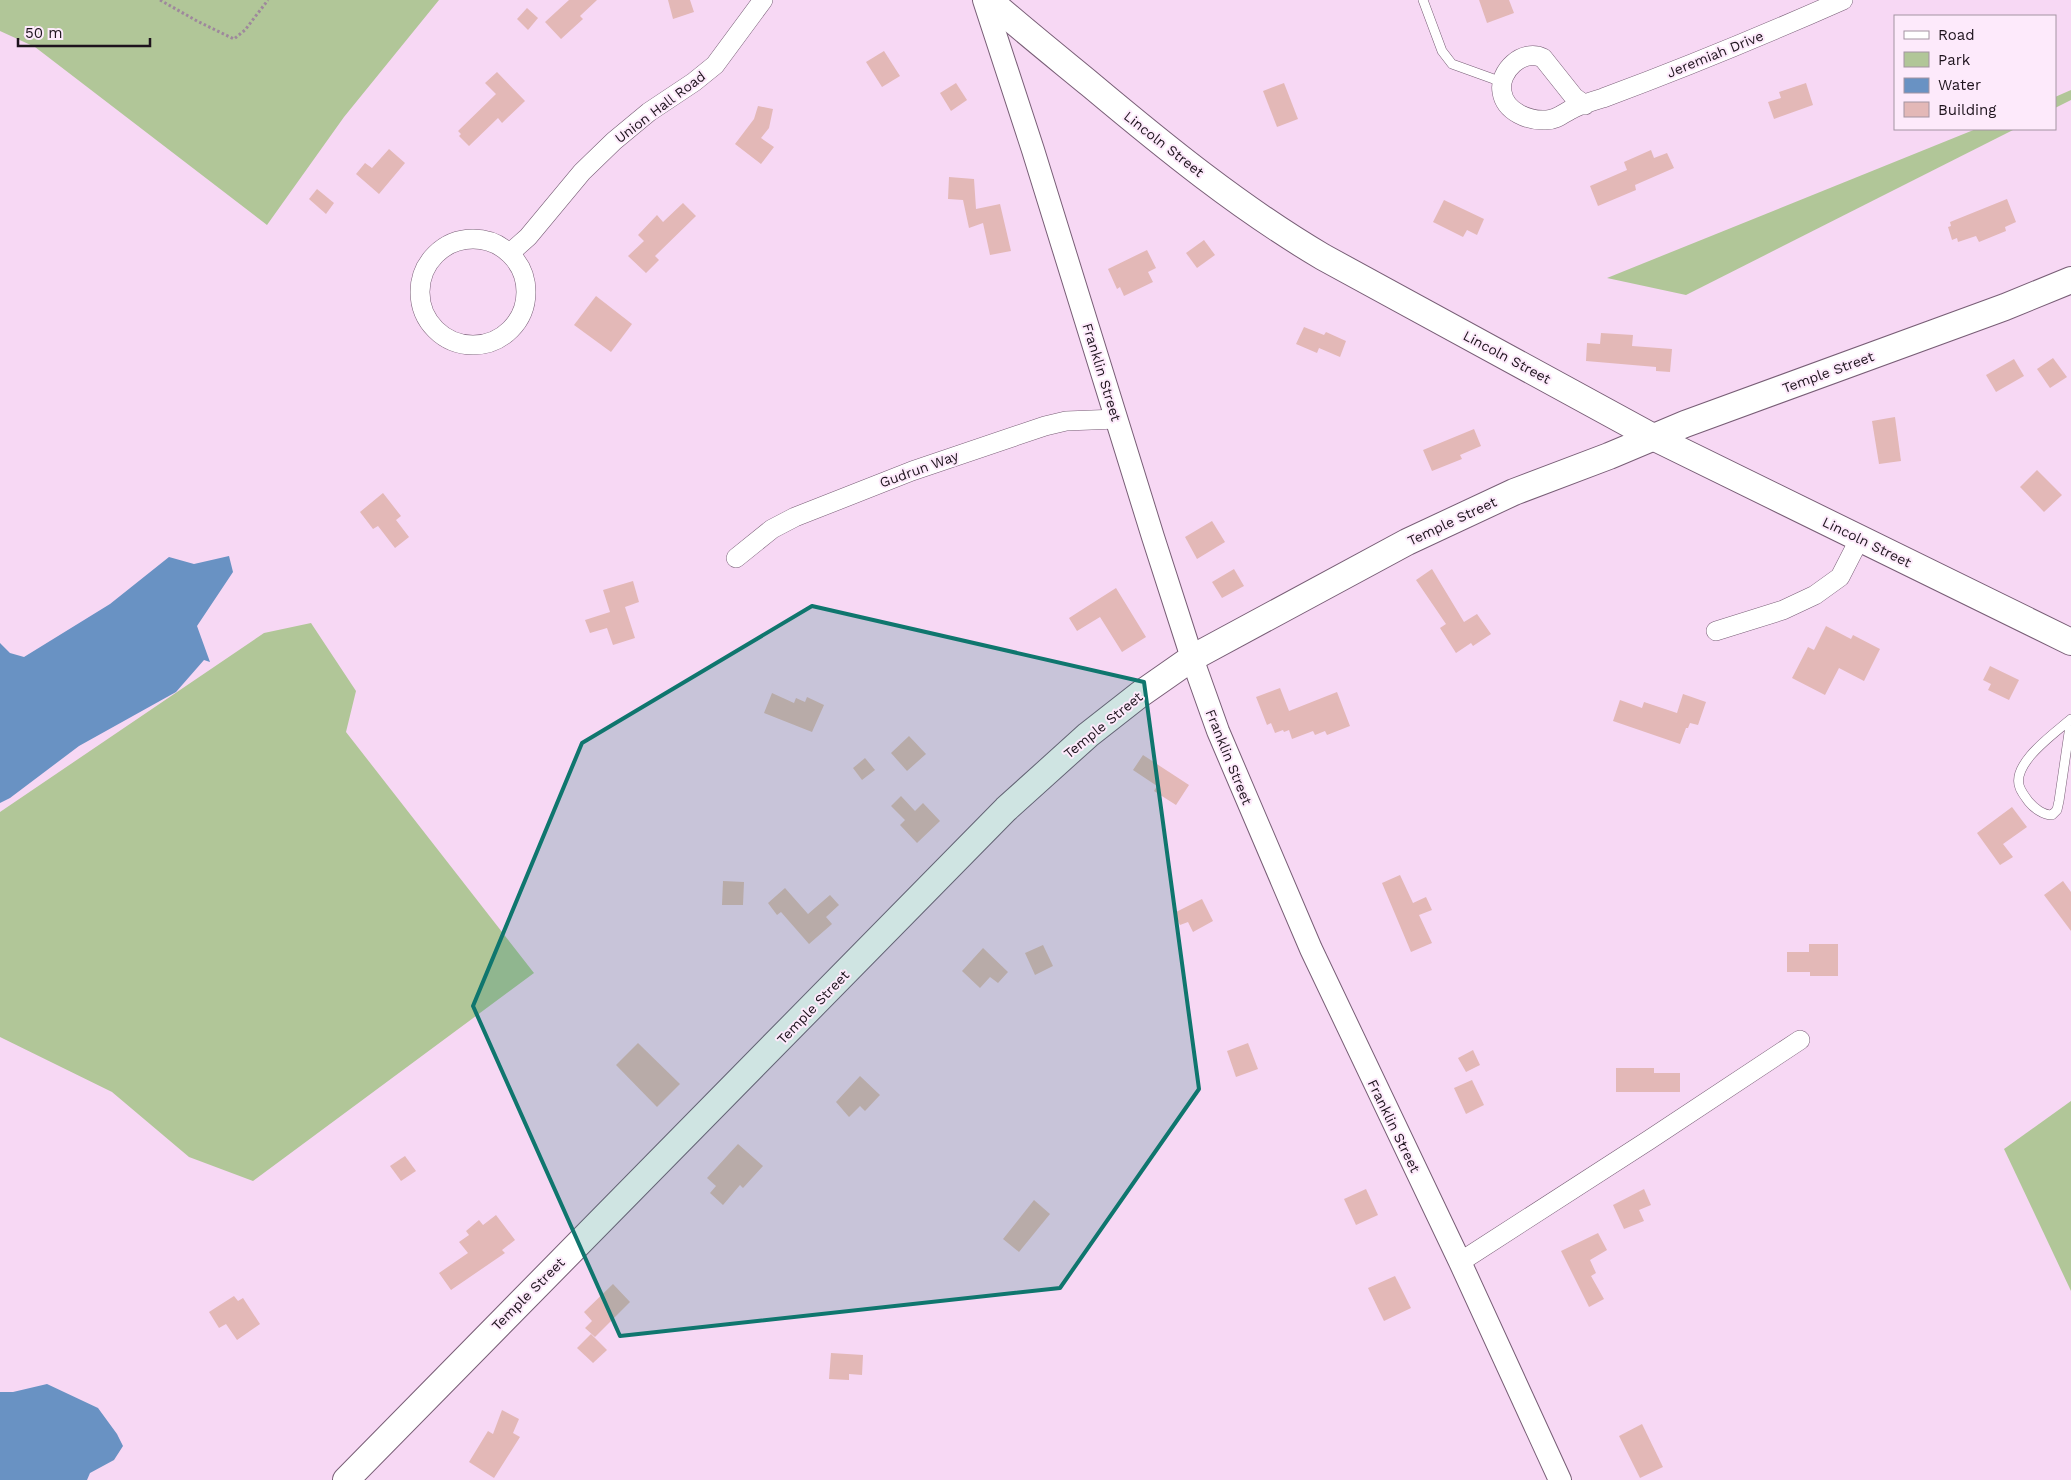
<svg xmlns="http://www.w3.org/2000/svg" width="2071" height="1480" font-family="'Work Sans',sans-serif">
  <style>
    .green { fill: #b1c698 }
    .water { fill: #6992c3 }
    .building { fill: #e3b8b7 }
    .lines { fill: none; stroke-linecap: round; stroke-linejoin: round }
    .service-casing { stroke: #785e76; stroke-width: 10 }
    .minor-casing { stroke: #785e76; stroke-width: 20 }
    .tertiary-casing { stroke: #785e76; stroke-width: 24 }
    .secondary-casing { stroke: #785e76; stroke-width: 28 }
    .path { stroke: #9e889c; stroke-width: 3; stroke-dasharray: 2.5 2.5; stroke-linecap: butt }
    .service { stroke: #fff; stroke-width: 9 }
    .minor { stroke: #fff; stroke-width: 19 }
    .tertiary { stroke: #fff; stroke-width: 22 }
    .secondary { stroke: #fff; stroke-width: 26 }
    .marked { fill: #0f766e; fill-opacity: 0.2; stroke: #0f766e; stroke-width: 4; stroke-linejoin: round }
    .labels { text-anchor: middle; stroke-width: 4; stroke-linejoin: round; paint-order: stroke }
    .street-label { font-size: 14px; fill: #1e131d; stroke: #fdeafb }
  </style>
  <rect width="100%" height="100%" fill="#f7d8f4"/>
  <!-- green -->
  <g class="green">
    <polygon points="0,0 439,0 344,117 267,225 35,47 0,31"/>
    <polygon points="2071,90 2071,100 2055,108 2055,97"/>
    <polygon points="1976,129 2015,129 1686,295 1607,278"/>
    <polygon points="311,623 356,691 346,732 534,973 253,1181 189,1157 112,1092 0,1037 0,812 264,633"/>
    <polygon points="2071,1101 2071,1291 2004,1149"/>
  </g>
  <!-- water -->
  <g class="water">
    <polygon points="229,556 233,572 197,626 210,662 204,660 176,692 79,746 10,798 0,803 0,643 10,653 24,657 110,604 169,557 194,564"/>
    <polygon points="47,1384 98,1408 117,1434 123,1446 114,1460 90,1473 87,1480 0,1480 0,1392 13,1392"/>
  </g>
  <!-- building -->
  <g class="building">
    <polygon points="569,0 597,0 580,16 583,19 561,39 545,22"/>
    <polygon points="668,0 690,0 694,12 673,19"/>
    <polygon points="1479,0 1509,0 1514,13 1487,23"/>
    <polygon points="527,8 538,18 528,30 517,19"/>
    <polygon points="884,51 900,76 882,87 866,62"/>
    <polygon points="497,72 525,101 502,123 498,118 469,146 459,136 461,134 458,131 496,94 485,83"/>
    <polygon points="956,83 967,100 951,111 940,93"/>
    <polygon points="1284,83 1298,119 1277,127 1263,91"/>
    <polygon points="1806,83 1813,105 1774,119 1768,102 1781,98 1779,92"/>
    <polygon points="758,106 773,109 769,128 761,138 774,147 761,164 735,144 754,119"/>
    <polygon points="389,149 405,163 379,194 356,174 365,163 372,168"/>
    <polygon points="1651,150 1654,158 1667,153 1674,168 1635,185 1636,190 1598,206 1590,186 1627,170 1624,162"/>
    <polygon points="949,177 974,179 976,209 1000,204 1011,251 990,255 983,223 969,228 963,200 948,199"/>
    <polygon points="317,189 334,203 326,214 309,199"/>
    <polygon points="2007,199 2016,222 2005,227 2006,231 1979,242 1976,236 1958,242 1957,238 1952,240 1948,227 1951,226 1950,222"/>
    <polygon points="1444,200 1484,219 1477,235 1467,230 1463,237 1433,222"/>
    <polygon points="683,203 696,216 655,256 659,260 646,273 628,256 644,241 638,235 657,215 663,222"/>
    <polygon points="1204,240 1215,255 1197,268 1186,253"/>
    <polygon points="1147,250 1156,268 1148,272 1153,282 1124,296 1120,287 1117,289 1108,269"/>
    <polygon points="596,296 632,324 611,352 574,325"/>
    <polygon points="1304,327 1324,335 1326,332 1346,341 1340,357 1319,348 1317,353 1296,344"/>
    <polygon points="1601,333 1633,335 1632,346 1672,349 1670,372 1656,371 1656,367 1586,361 1587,343 1600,344"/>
    <polygon points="2053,358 2067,377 2050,388 2037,369"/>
    <polygon points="2014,359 2024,376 1996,392 1986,375"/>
    <polygon points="1895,417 1901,461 1879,464 1872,421"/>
    <polygon points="1474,429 1481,446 1460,455 1462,459 1432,471 1423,450"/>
    <polygon points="2037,470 2062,495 2044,512 2020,487"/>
    <polygon points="383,493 401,516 396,520 409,537 395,548 378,526 373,529 360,512"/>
    <polygon points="1212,521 1225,542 1197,559 1185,537"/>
    <polygon points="1234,569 1244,586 1222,598 1212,582"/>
    <polygon points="1432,569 1464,622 1477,614 1491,634 1473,646 1471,643 1456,653 1440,628 1446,624 1416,580"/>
    <polygon points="633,581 639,602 625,607 635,638 613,645 607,628 590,633 585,620 610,612 603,590"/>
    <polygon points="1116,588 1146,637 1122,652 1100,617 1077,631 1069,618"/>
    <polygon points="1826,626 1851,639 1853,635 1880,649 1864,681 1839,668 1825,695 1792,678 1808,647 1814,650"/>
    <polygon points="1990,666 2019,680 2009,700 1988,690 1991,684 1983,680"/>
    <polygon points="1280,688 1289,711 1337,692 1350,726 1327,735 1325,731 1315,735 1313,731 1292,739 1289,730 1284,732 1283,730 1275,733 1271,723 1267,725 1256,697"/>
    <polygon points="772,693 794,703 796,698 805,702 807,697 824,705 812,732 764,713"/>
    <polygon points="1683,694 1706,702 1698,725 1690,723 1688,728 1686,728 1680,744 1613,721 1620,700 1642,708 1644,702 1677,713"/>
    <polygon points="909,736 926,754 907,771 891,753"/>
    <polygon points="1143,755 1189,785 1176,805 1154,791 1157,786 1133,770"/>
    <polygon points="865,758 875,770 862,780 853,768"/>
    <polygon points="901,796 915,811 923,803 940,821 917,843 900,825 905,820 891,806"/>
    <polygon points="2012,807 2027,827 2003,844 2013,857 2000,865 1977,833"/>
    <polygon points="1400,875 1413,903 1426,897 1432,910 1419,915 1432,943 1411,952 1382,883"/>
    <polygon points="723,881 744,882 743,905 722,905"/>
    <polygon points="2063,881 2071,892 2071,931 2044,895"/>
    <polygon points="785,888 808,914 830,895 839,905 826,917 832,924 809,944 781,912 777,915 768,903"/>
    <polygon points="1202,899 1213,921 1193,932 1188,922 1180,925 1174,913"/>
    <polygon points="1809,944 1838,944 1838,976 1810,976 1810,972 1787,972 1787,952 1809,952"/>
    <polygon points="1043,945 1053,966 1035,975 1025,953"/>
    <polygon points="983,948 1008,972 998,983 990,977 980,988 962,971"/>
    <polygon points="638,1043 680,1084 657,1107 616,1065"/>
    <polygon points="1248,1043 1258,1069 1236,1077 1227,1051"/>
    <polygon points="1473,1050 1480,1065 1466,1072 1458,1058"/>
    <polygon points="1616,1068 1654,1068 1654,1073 1680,1073 1680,1092 1616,1092"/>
    <polygon points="860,1076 880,1095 865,1111 860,1106 849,1117 836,1102"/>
    <polygon points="1472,1080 1484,1105 1466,1114 1454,1088"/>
    <polygon points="738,1144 763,1166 743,1188 740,1185 723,1205 710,1193 716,1186 707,1178"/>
    <polygon points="405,1156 416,1171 401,1181 390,1166"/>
    <polygon points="1366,1189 1378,1215 1356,1225 1344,1199"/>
    <polygon points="1644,1189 1651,1205 1639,1210 1644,1221 1624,1229 1613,1205"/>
    <polygon points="1034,1200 1050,1214 1019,1252 1003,1239"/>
    <polygon points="496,1215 515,1240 502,1250 505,1253 451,1290 439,1273 468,1253 459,1242 469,1235 466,1231 479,1220 483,1225"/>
    <polygon points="1598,1233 1607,1250 1590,1260 1596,1273 1591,1276 1604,1299 1589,1307 1561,1251"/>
    <polygon points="1395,1276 1411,1308 1384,1321 1368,1288"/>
    <polygon points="613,1284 630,1302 595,1337 585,1328 592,1321 584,1312"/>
    <polygon points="234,1296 238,1301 243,1298 260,1324 237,1340 226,1324 219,1328 209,1312"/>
    <polygon points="591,1334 607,1350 593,1363 577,1348"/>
    <polygon points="831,1353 863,1355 862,1375 849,1374 849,1380 829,1379"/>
    <polygon points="502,1410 519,1419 513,1433 520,1437 494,1478 469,1462 488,1431 493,1434"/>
    <polygon points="1642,1424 1663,1467 1640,1478 1619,1436"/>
  </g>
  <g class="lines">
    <!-- service casing -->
    <g class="service-casing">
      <g id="service">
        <polyline points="1423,0 1442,51 1452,64 1502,82"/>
        <path d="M 2071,719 L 2059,801 L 2057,810 L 2052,815 C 2043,815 2034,808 2029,802 C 2026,798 2022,793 2020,788 C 2010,764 2055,733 2071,719"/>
      </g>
    </g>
    <!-- minor casing -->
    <g class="minor-casing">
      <g id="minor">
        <path d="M 1585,105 L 1574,97 L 1543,58 C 1523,48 1498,71 1502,92 C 1505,112 1529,121 1546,120 C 1557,120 1565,112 1574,108 C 1583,104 1593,101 1603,98 C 1684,68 1764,35 1843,0"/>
        <circle cx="473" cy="292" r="53"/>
        <polyline points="510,253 528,237 582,172 614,141 649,112 694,82 715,65 763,0"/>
        <polyline points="736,558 772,529 795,517 912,471 1045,426 1066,421 1117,419"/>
        <polyline points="1716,631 1783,610 1815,595 1840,577 1860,538"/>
        <polyline points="1460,1262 1649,1140 1800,1040"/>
      </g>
    </g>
    <!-- tertiary casing -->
    <g class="tertiary-casing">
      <polyline id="tertiary" points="984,0 1033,150 1153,537 1192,658 1218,731 1311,949 1460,1262 1560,1480"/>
    </g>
    <!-- secondary casing -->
    <g class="secondary-casing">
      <g id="secondary">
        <path d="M 989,0 C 1022,29 1057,57 1091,85 C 1165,147 1240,208 1323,257 L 1653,437 L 2071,642"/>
        <polyline points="346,1480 1006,809 1088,735 1139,695 1192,658 1407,542 1514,492 1609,456 1685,424 2005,307 2071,280"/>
      </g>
    </g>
    <!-- path -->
    <polyline class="path" points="160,0 197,21 234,39 245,30 268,0"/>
    <!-- service -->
    <use href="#service" class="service"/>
    <!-- minor -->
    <use href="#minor" class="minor"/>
    <!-- tertiary -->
    <use href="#tertiary" class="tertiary"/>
    <!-- secondary -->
    <use href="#secondary" class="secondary"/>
  </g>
  <!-- marked area -->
  <path class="marked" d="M 812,606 L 1144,682 L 1199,1089 L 1060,1288 L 620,1336 L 473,1006 L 582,743 Z"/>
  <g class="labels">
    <!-- street labels -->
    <g class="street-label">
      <text transform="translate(1715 54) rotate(-22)" y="5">Jeremiah Drive</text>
      <text transform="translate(660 107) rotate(-37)" y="5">Union Hall Road</text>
      <text transform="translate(1164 144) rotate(38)" y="5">Lincoln Street</text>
      <text transform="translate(1507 357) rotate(28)" y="5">Lincoln Street</text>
      <text transform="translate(1102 372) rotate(73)" y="5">Franklin Street</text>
      <text transform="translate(1828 372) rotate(-20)" y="5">Temple Street</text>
      <text transform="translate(919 469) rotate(-20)" y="5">Gudrun Way</text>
      <text transform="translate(1452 521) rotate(-25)" y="5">Temple Street</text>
      <text transform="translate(1867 542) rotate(26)" y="5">Lincoln Street</text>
      <text transform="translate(1103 725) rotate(-39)" y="5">Temple Street</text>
      <text transform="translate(1229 757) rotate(68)" y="5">Franklin Street</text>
      <text transform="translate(813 1007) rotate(-46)" y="5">Temple Street</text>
      <text transform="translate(1394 1126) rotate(64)" y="5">Franklin Street</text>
      <text transform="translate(528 1294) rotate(-45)" y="5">Temple Street</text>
    </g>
  </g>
  <!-- legend -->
  <rect x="1894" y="15" width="162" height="115" fill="#fdeafb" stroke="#a494a2"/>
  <rect x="1904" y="31" width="25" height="8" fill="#ffffff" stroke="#a494a2"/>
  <text x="1938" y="40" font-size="15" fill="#1e131d">Road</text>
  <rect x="1904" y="52" width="25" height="15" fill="#b1c698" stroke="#a494a2"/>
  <text x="1938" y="65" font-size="15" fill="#1e131d">Park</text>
  <rect x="1904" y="78" width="25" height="15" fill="#6992c3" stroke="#a494a2"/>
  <text x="1938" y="90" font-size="15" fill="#1e131d">Water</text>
  <rect x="1904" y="102" width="25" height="15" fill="#e3b8b7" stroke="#a494a2"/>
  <text x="1938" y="115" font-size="15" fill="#1e131d">Building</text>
  <!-- scale -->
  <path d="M18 38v8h132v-8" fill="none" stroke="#1e131d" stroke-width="2.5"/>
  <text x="25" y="38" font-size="15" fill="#1e131d" stroke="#fdeafb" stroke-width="4" paint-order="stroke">50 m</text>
</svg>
